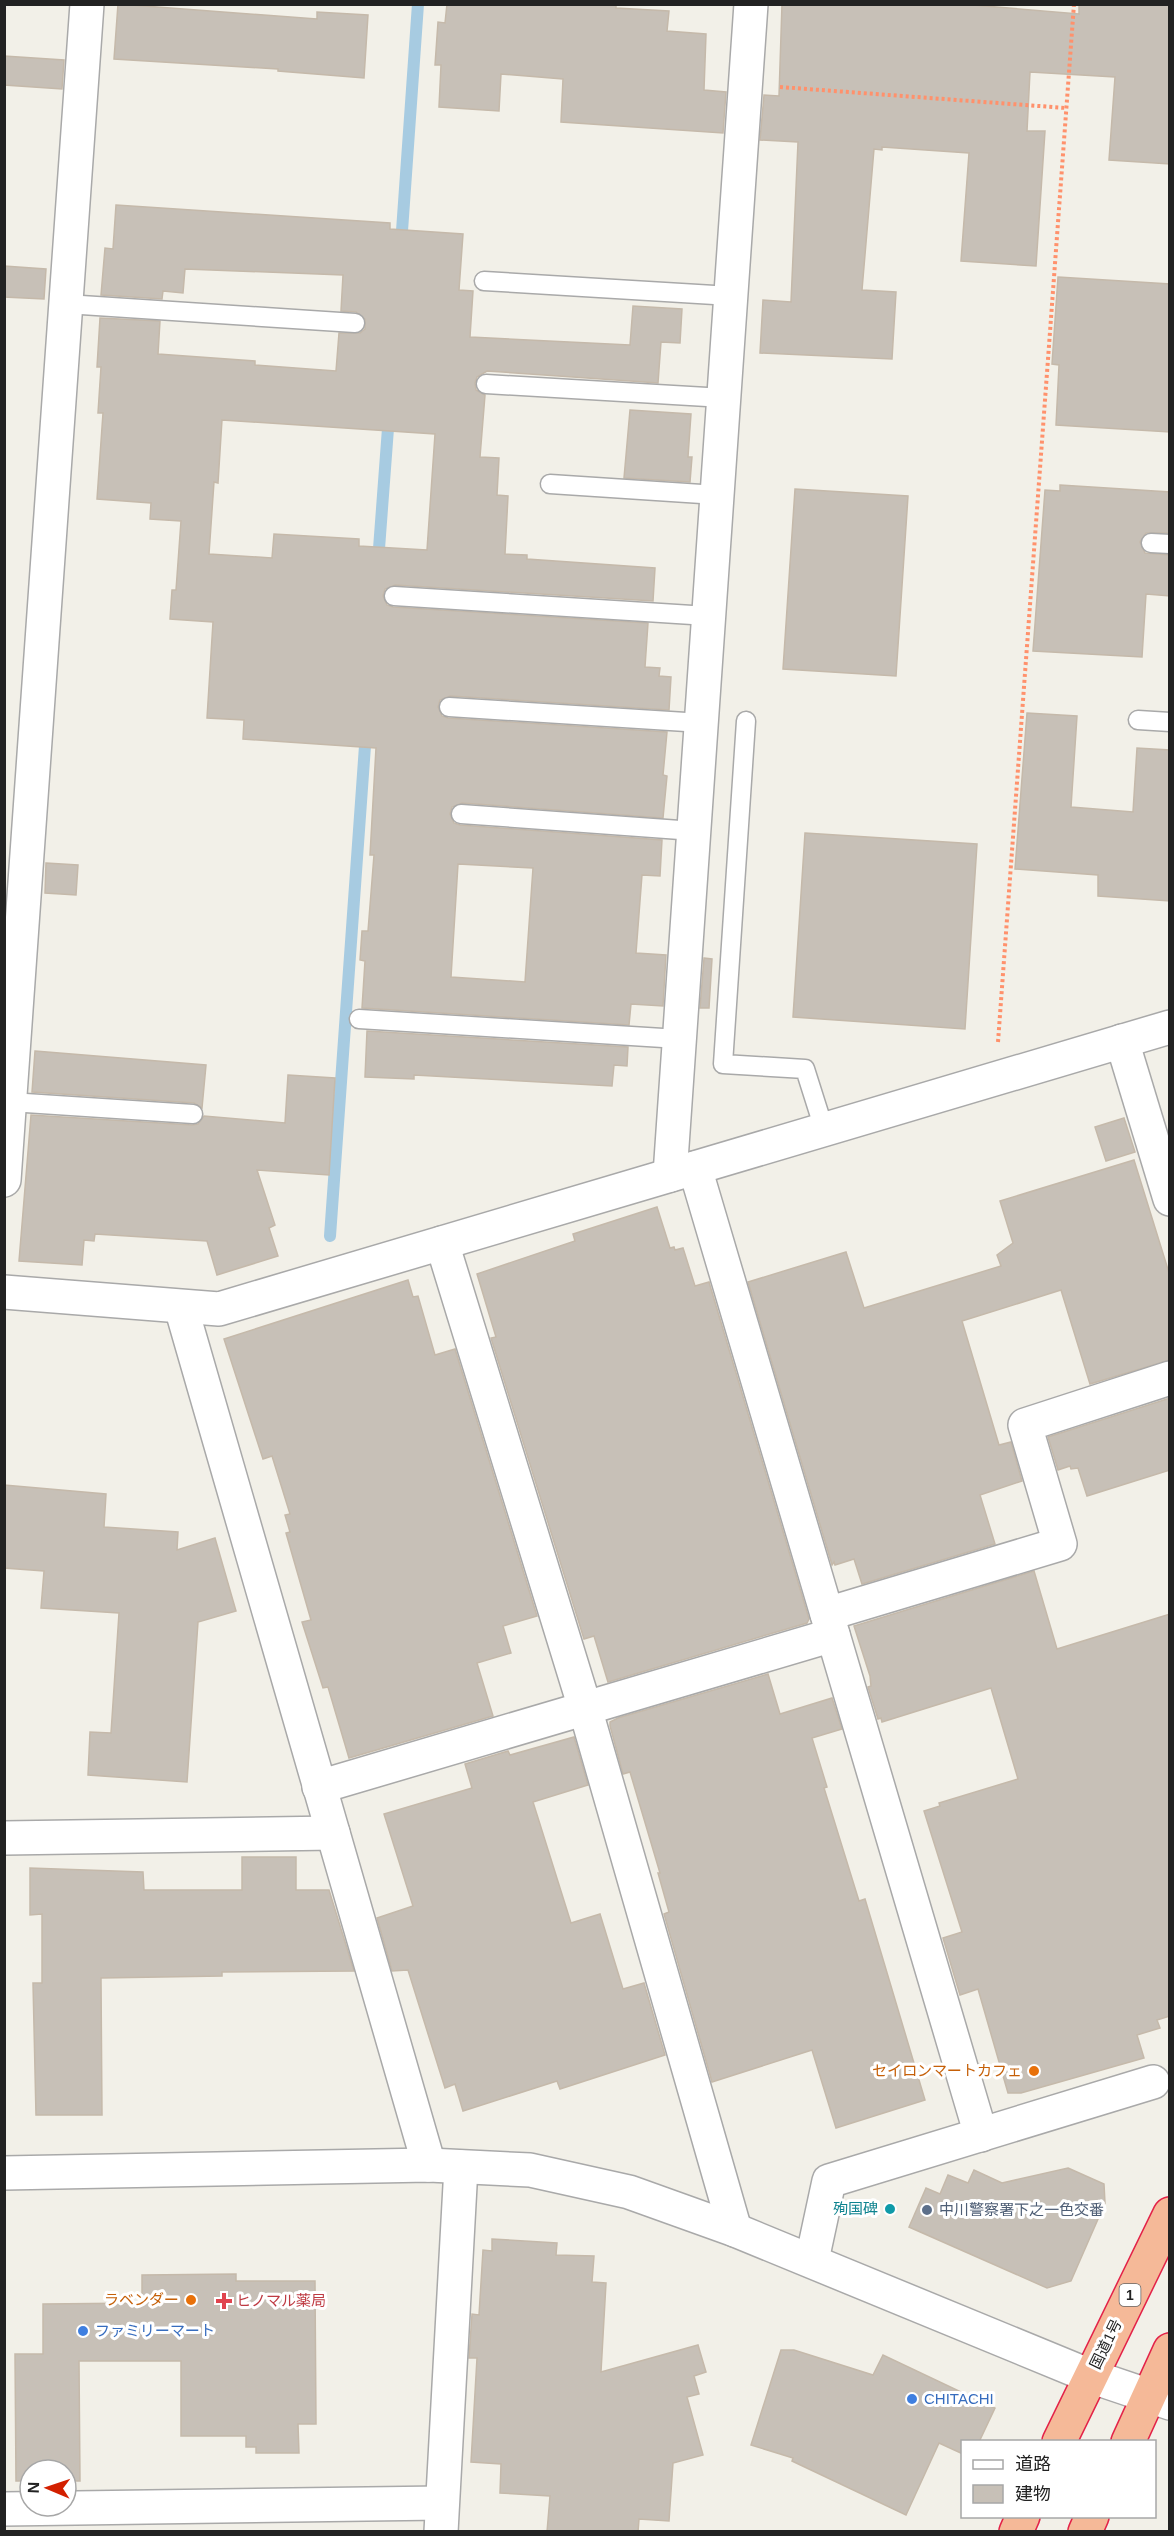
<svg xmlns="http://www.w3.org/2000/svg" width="1174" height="2536" font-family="Helvetica,'Noto Sans JP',sans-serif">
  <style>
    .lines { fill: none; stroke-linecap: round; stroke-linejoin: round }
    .stream { stroke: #a7cbe1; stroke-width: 12 }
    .building { fill: #c7c0b7; stroke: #c5b9aa; stroke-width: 1.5; fill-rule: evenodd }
    .service-casing { stroke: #a9a9a9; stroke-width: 21 }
    .minor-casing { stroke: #a9a9a9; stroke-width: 36 }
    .tertiary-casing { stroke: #a9a9a9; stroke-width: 36 }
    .trunk-casing { stroke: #e32248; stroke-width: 36 }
    .path { stroke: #ff916c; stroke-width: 4; stroke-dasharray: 3 3; stroke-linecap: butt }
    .service { stroke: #fff; stroke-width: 18 }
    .minor { stroke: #fff; stroke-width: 33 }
    .tertiary { stroke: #fff; stroke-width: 33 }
    .trunk { stroke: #f5b998; stroke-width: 33 }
    .food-dot { fill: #e8710a; stroke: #fff; stroke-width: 2 }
    .culture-dot { fill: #0f9aa8; stroke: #fff; stroke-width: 2 }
    .service-dot { fill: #5c6f8a; stroke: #fff; stroke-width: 2 }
    .health-dot { fill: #e0444e; stroke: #fff; stroke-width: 2 }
    .shop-dot { fill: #3f7fe0; stroke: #fff; stroke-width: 2 }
    .labels { text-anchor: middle; stroke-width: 6; stroke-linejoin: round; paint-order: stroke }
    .shield { fill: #fff; stroke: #646464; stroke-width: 1.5 }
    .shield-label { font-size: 14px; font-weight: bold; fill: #222 }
    .food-label { font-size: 15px; fill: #c56008; stroke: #fff; text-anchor: end }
    .culture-label { font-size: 15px; fill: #0d838f; stroke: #fff; text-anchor: end }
    .service-label { font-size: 15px; fill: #4e5e75; stroke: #fff; text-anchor: start }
    .health-label { font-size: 15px; fill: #be3a42; stroke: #fff; text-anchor: start }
    .shop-label { font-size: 15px; fill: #366cbe; stroke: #fff; text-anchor: start }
    .street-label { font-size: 15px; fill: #222; stroke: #fff }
  </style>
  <rect width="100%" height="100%" fill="#f2f0e8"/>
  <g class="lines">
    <!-- stream -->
    <g class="stream">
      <polyline points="401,245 418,4"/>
      <polyline points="378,562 389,415"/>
      <polyline points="330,1236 366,732"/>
    </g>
  </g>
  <!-- building -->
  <g class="building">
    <polygon points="118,4 317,19 317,12 368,15 364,78 278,71 278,69 114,59"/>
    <polygon points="447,4 616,4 616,8 669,11 667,31 706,34 704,90 726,92 723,133 561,122 563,79 501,74 499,111 439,107 441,65 435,65 438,22 445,23"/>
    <polygon points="782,4 961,4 1079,14 1079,4 1170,4 1170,164 1109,160 1115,77 1030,72 1027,131 1045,131 1036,266 961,261 969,153 882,147 882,150 874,149 862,290 896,292 892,359 760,353 763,300 791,302 798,142 760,140 764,95 779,96"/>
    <polygon points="4,56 64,60 62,89 4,85"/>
    <path d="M 116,205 L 390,223 L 390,229 L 463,234 L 459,290 L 473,291 L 470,337 L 630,345 L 633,306 L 682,309 L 680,343 L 661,342 L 658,383 L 487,371 L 477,377 L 475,383 L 476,390 L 485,395 L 480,457 L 499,458 L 497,495 L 508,496 L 505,554 L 527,555 L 527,559 L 655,568 L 653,601 L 395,585 L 385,589 L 383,596 L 387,605 L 393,607 L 648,623 L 645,667 L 660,668 L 659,676 L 671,677 L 669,710 L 450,696 L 440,700 L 438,707 L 442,716 L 448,718 L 667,732 L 663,775 L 667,776 L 663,818 L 462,803 L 452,807 L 450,814 L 454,823 L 460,825 L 662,840 L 660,876 L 642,875 L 636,953 L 666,955 L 663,1006 L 631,1004 L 629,1025 L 362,1008 L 365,961 L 360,960 L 362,931 L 368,931 L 374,855 L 370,855 L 376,748 L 243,739 L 244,720 L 207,718 L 213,622 L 170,619 L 172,590 L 176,590 L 181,521 L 150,519 L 151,503 L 97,499 L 103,413 L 98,413 L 101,367 L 97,367 L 100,318 L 160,321 L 158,354 L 255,361 L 255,365 L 336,371 L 339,333 L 360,333 L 365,329 L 365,319 L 356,312 L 341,311 L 343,275 L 185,269 L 183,293 L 163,291 L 162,299 L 101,295 L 105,248 L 113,249 ZM 222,420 L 435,434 L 427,550 L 359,546 L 359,539 L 274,534 L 272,558 L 209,554 L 214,482 L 218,483 ZM 458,864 L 533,868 L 525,982 L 451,977 Z"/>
    <polygon points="4,266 46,269 44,299 4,297"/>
    <polygon points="1058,277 1170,284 1170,432 1056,425 1059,365 1052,364"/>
    <polygon points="630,410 691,414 688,457 692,457 690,482 624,478"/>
    <polygon points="1060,485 1170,492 1170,533 1146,533 1140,542 1145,553 1170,555 1170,596 1146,594 1142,657 1033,651 1045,490 1060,491"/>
    <polygon points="795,489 908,496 896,676 783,669"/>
    <polygon points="1027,713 1077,716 1071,807 1133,812 1137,748 1170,750 1170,901 1098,896 1098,875 1015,869"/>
    <polygon points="805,833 977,844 965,1029 793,1017"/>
    <polygon points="46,863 78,865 76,895 45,893"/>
    <polygon points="704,958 712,959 709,1008 700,1008"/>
    <polygon points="367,1031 628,1047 627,1066 614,1065 612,1086 414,1075 414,1079 365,1077"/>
    <polygon points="35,1051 206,1065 202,1108 194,1103 32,1092"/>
    <polygon points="288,1075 335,1078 329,1175 257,1170 275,1225 269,1228 278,1256 217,1275 207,1241 95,1234 94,1241 84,1240 82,1265 19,1261 31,1115 192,1125 198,1124 204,1116 285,1123"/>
    <polygon points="1124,1118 1135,1152 1106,1161 1095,1127"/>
    <polygon points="1134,1160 1170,1276 1170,1360 1090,1384 1061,1290 962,1321 999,1445 1011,1442 1022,1481 980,1495 995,1544 862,1584 854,1559 835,1565 834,1562 832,1565 748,1282 846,1252 864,1308 1001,1266 997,1255 1013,1243 1000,1201"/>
    <polygon points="657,1207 670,1248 674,1247 675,1250 683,1248 695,1286 709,1282 809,1619 807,1623 608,1682 594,1636 584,1639 491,1338 496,1337 477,1274 575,1241 573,1234"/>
    <polygon points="408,1280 413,1297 418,1296 435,1355 455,1349 537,1616 503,1626 511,1653 477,1663 493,1716 349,1758 328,1687 323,1688 302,1622 311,1620 286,1533 290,1532 285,1515 290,1514 272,1456 263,1459 224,1339"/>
    <polygon points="1170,1398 1170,1470 1087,1496 1078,1468 1071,1469 1070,1466 1058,1470 1048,1437"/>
    <polygon points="4,1485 106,1494 104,1527 178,1532 177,1550 215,1538 236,1611 198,1622 187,1782 88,1775 90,1732 111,1733 119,1613 41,1608 44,1571 4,1568"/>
    <polygon points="1034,1571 1057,1649 1170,1614 1170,2016 1157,2020 1160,2028 1137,2035 1144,2058 1021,2093 1008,2093 978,1989 960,1995 943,1938 962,1932 924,1811 940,1806 939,1803 1018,1779 991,1688 882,1722 881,1718 878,1719 868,1687 871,1686 870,1676 854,1626"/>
    <polygon points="768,1674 780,1714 832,1698 842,1729 812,1738 827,1787 824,1788 859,1901 865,1899 925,2100 836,2128 812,2050 712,2082 664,1914 669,1912 658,1873 660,1873 630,1772 623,1774 610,1726 610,1722 618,1718"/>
    <polygon points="574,1737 588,1785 533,1802 571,1923 600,1914 623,1989 644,1983 665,2055 560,2089 557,2081 463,2111 455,2084 445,2088 408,1970 392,1971 377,1918 413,1906 384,1814 472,1788 465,1764 508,1751 510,1755"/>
    <polygon points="242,1857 296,1857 296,1890 329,1890 354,1971 222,1972 222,1976 101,1978 102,2115 36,2115 33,1983 42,1983 42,1914 30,1915 30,1868 143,1872 144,1890 242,1890"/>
    <polygon points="1068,2168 1104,2184 1105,2203 1071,2281 1047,2288 909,2227 926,2188 940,2194 948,2175 968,2183 974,2170 1002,2183"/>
    <polygon points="492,2239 557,2243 556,2255 594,2256 592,2282 606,2283 601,2372 698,2345 706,2372 694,2376 699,2394 687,2397 703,2455 673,2463 669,2521 639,2519 638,2532 547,2532 550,2496 500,2493 501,2464 471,2462 477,2358 469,2358 472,2314 479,2315 483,2250 492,2251"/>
    <polygon points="236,2274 236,2281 315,2281 316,2424 298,2424 299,2453 256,2453 256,2447 246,2447 246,2436 181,2436 181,2361 79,2361 80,2481 66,2481 66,2470 30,2470 30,2481 16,2481 15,2354 43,2354 43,2304 142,2303 142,2275"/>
    <polygon points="781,2350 794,2350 873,2375 883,2355 995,2408 979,2442 963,2442 963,2454 939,2443 906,2515 792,2461 793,2458 751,2445"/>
  </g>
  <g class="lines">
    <!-- service casing -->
    <g class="service-casing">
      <g id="service">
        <polyline points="484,281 731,296"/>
        <polyline points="66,304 355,323"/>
        <polyline points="486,384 724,398"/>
        <polyline points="550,484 717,495"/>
        <polyline points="1151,543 1170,544"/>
        <polyline points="394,596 708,616"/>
        <polyline points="449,707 702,723"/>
        <polyline points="1138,720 1170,722"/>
        <polyline points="746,721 723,1064 805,1069 824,1129"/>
        <polyline points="461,814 694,831"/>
        <polyline points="359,1019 679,1039"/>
        <polyline points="10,1102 193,1114"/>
      </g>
    </g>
    <!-- minor casing -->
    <g class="minor-casing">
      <g id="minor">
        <polyline points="1122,1041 1170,1199"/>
        <polyline points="695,1168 981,2135"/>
        <polyline points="670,1175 751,4"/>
        <polyline points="4,1180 87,4"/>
        <polyline points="442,1243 585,1708 735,2230"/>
        <polyline points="4,1292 219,1309 1170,1027"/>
        <polyline points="181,1307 429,2165"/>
        <polyline points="827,1614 1060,1544 1025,1425 1170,1378"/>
        <polyline points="319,1787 833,1635"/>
        <polyline points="4,1838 333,1833"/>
        <polyline points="812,2260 829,2181 1153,2082"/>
        <polyline points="4,2509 442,2503"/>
        <polyline points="441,2532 461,2167"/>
      </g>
    </g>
    <!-- tertiary casing -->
    <g class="tertiary-casing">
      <polyline id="tertiary" points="4,2173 429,2165 530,2170 629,2192 735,2230 1090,2376 1170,2403"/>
    </g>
    <!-- trunk casing -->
    <g class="trunk-casing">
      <g id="trunk">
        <polyline points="1059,2442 1170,2214"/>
        <polyline points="1128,2442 1170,2350"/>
        <polyline points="1016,2532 1023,2516"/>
        <polyline points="1085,2532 1092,2516"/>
      </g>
    </g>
    <!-- path -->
    <g class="path">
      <polyline points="780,87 1066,108"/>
      <polyline points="998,1042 1074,4"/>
    </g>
    <!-- service -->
    <use href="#service" class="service"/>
    <!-- minor -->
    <use href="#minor" class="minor"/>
    <!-- tertiary -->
    <use href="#tertiary" class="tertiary"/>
    <!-- trunk -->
    <use href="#trunk" class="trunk"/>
  </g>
  <!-- markers -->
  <g class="food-dot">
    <circle cx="1034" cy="2071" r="6"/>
    <circle cx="191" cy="2300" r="6"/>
  </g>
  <circle class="culture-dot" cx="890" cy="2209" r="6"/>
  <circle class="service-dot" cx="927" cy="2210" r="6"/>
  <path class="health-dot" d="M221 2292h6v6h6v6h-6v6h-6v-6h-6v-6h6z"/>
  <g class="shop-dot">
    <circle cx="83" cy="2331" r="6"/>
    <circle cx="912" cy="2399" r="6"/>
  </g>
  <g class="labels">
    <!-- shield labels -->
    <rect class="shield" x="1119.5" y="2284" width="21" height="22" rx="4.5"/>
    <g class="shield-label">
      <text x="1130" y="2300">1</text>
    </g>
    <!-- food labels -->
    <g class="food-label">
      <text x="1022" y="2076">セイロンマートカフェ</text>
      <text x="179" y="2305">ラベンダー</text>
    </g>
    <!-- culture labels -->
    <g class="culture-label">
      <text x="878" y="2214">殉国碑</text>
    </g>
    <!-- service labels -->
    <g class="service-label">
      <text x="939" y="2215">中川警察署下之一色交番</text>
    </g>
    <!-- health labels -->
    <g class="health-label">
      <text x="236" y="2306">ヒノマル薬局</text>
    </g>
    <!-- shop labels -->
    <g class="shop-label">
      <text x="95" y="2336">ファミリーマート</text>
      <text x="924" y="2404">CHITACHI</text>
    </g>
    <!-- street labels -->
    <g class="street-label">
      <text transform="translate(1106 2344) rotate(-64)" y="5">国道1号</text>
    </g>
  </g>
  <!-- border -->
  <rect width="1174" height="2536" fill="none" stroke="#222222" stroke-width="12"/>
  <!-- legend -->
  <rect x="961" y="2440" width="195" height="78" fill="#ffffff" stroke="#a7a7a7" stroke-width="1.5"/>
  <rect x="973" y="2460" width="30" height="9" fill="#ffffff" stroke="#a7a7a7" stroke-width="1.5"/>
  <text x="1015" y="2470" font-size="18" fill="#222222">道路</text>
  <rect x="973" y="2485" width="30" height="18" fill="#c7c0b7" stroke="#a7a7a7" stroke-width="1.5"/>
  <text x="1015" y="2500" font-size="18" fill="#222222">建物</text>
  <!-- north arrow -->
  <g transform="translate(48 2488) rotate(272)"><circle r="28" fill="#ffffff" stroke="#a7a7a7" stroke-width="1.5"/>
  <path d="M0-4.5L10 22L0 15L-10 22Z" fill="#d32000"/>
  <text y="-9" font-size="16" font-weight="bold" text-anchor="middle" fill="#222222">N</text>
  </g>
</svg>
